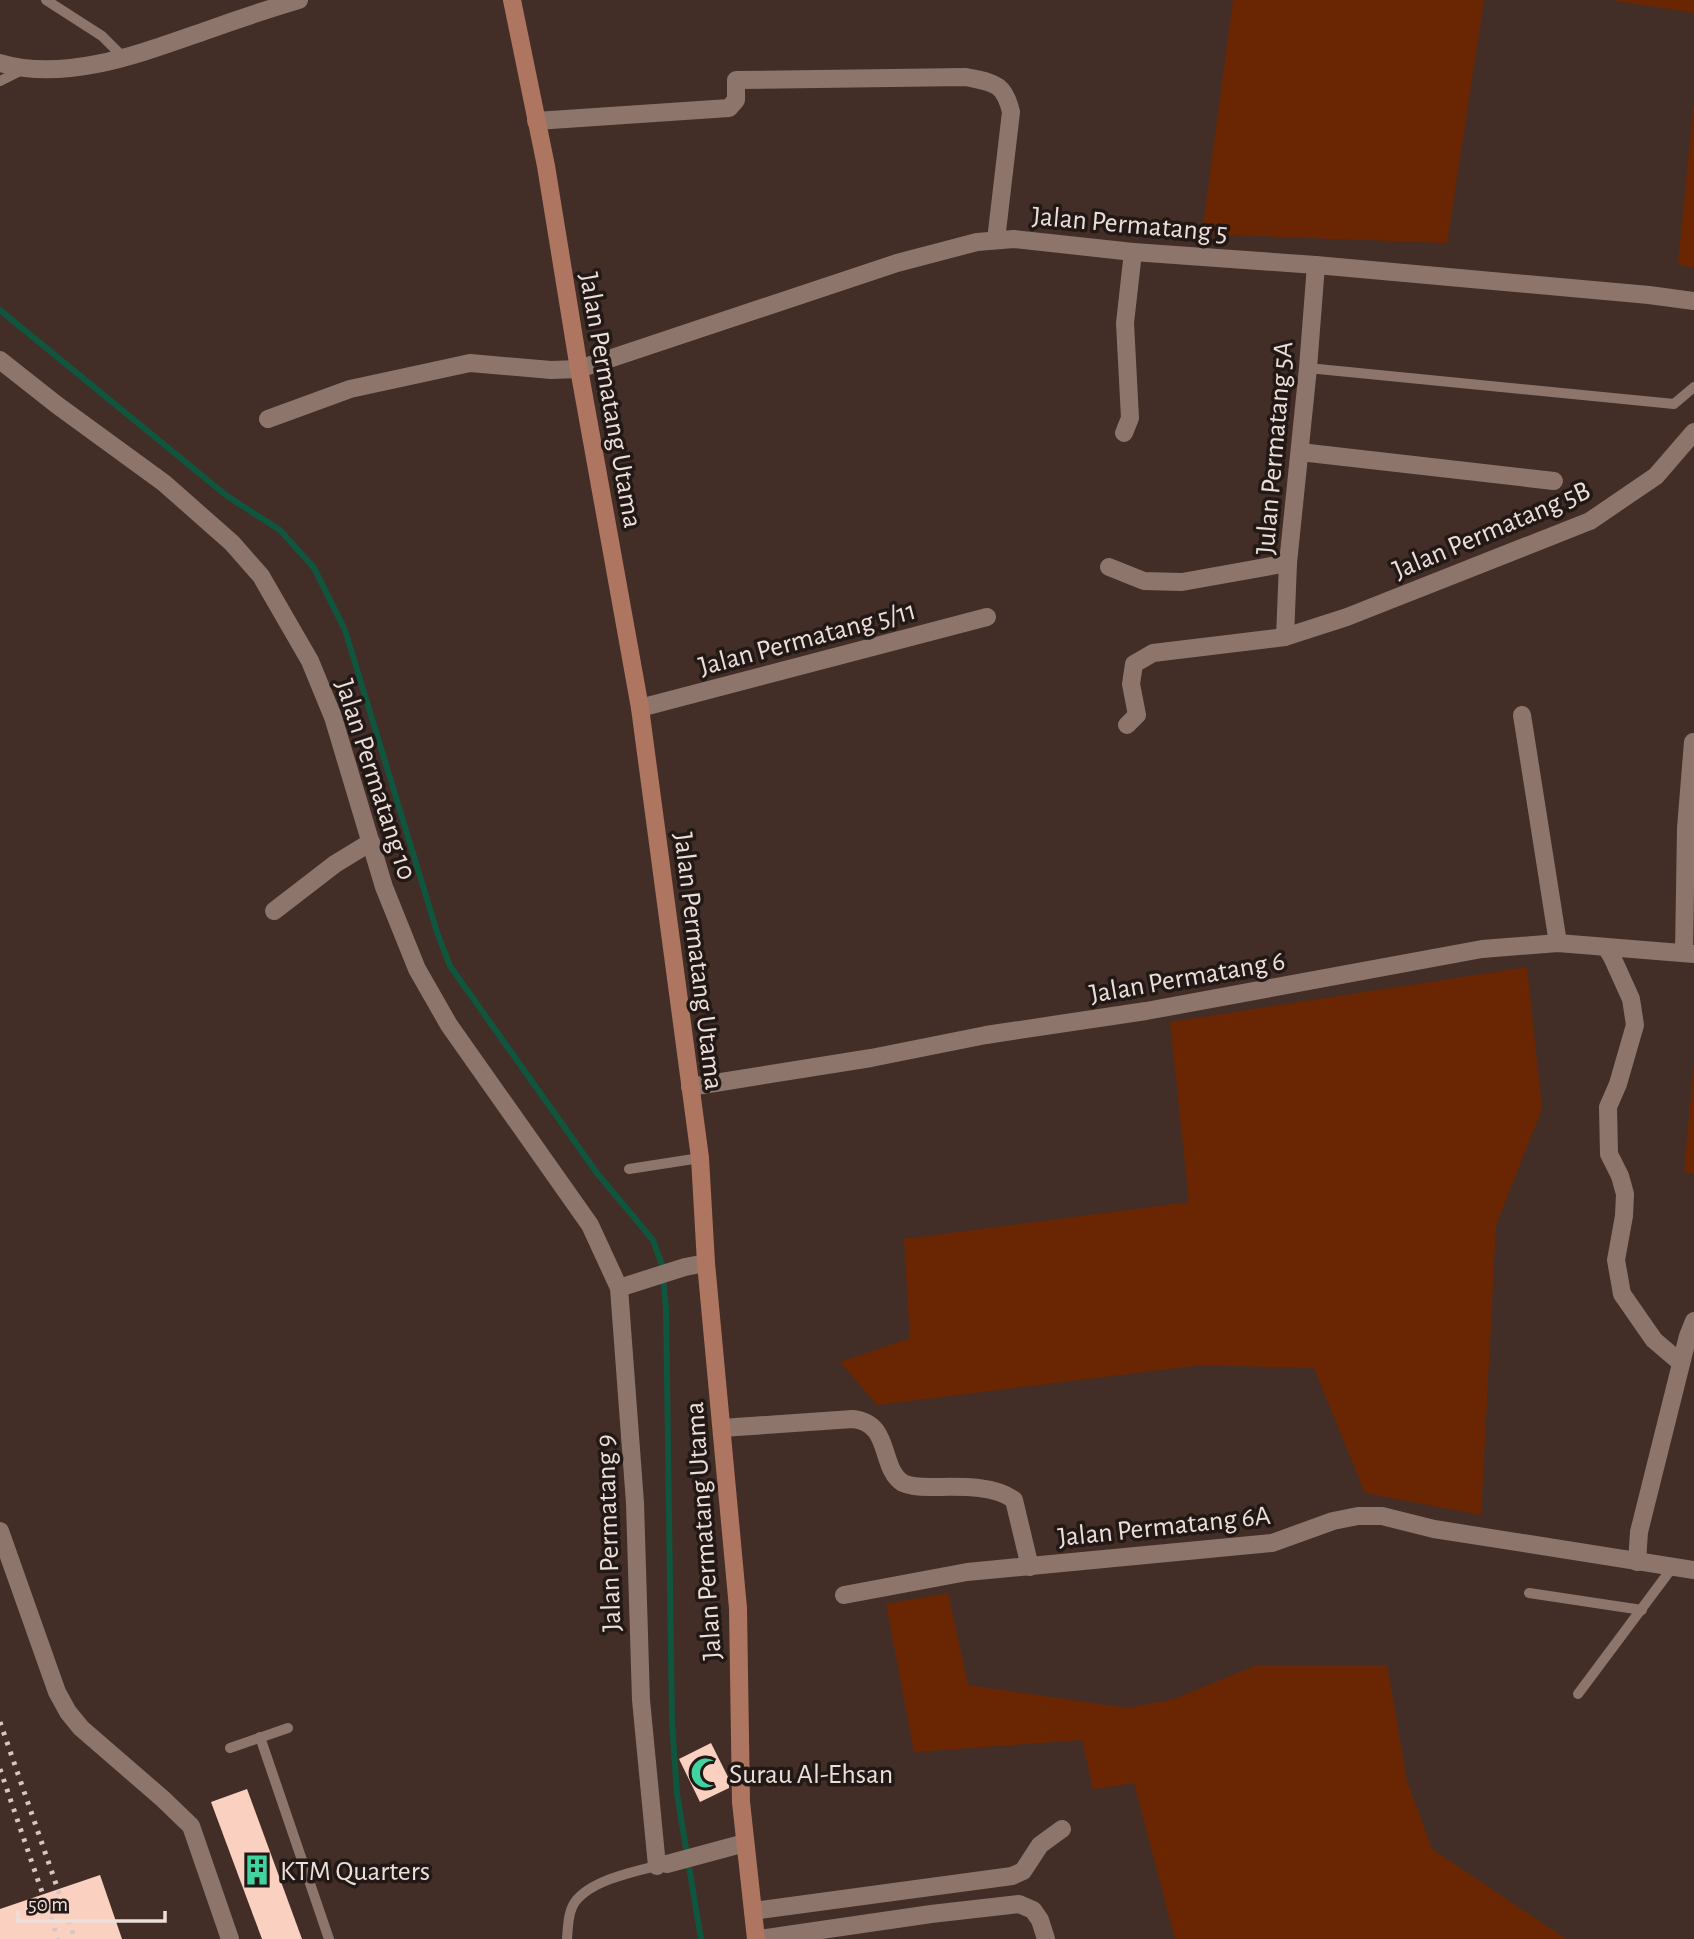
<svg xmlns="http://www.w3.org/2000/svg" width="1694" height="1939" font-family="'Alegreya Sans',sans-serif">
  <style>
    .green { fill: #6a2603 }
    .lines { fill: none; stroke-linecap: round; stroke-linejoin: round }
    .stream { stroke: #10553e; stroke-width: 6 }
    .building { fill: #fad1c1 }
    .lane { stroke: #8d756c; stroke-width: 10 }
    .street { stroke: #8d756c; stroke-width: 18 }
    .secondary { stroke: #ae7660; stroke-width: 18 }
    .rail { stroke: #d5c7c1; stroke-width: 5; stroke-dasharray: 3.5 7; stroke-linecap: butt }
    .labels { text-anchor: middle; stroke-width: 7; stroke-linejoin: round; paint-order: stroke }
    .street-label { font-size: 28px; fill: #ecded9; stroke: #221815 }
    .poi-label { font-size: 28px; fill: #ecded9; stroke: #221815; text-anchor: start }
  </style>
  <rect width="100%" height="100%" fill="#422e26"/>
  <!-- green -->
  <g class="green">
    <polygon points="1233,0 1484,0 1447,243 1202,234"/>
    <polygon points="1611,0 1694,0 1694,13"/>
    <polygon points="1694,100 1694,268 1678,264"/>
    <polygon points="1527,967 1542,1109 1496,1225 1481,1515 1365,1493 1314,1368 1201,1365 877,1405 840,1362 910,1338 904,1239 1189,1202 1170,1022"/>
    <polygon points="1694,1060 1694,1173 1684,1172"/>
    <polygon points="948,1593 968,1685 1128,1708 1174,1699 1257,1665 1387,1665 1407,1781 1432,1849 1566,1939 1175,1939 1134,1783 1093,1789 1082,1740 914,1752 886,1604"/>
  </g>
  <g class="lines">
    <!-- stream -->
    <polyline class="stream" points="0,310 227,496 280,530 314,568 345,630 437,932 450,966 597,1173 653,1240 662,1265 666,1308 672,1722 677,1794 701,1939"/>
  </g>
  <!-- building -->
  <g class="building">
    <polygon points="711,1743 729,1779 729,1788 700,1802 679,1759"/>
    <polygon points="247,1789 302,1939 262,1939 211,1802"/>
    <polygon points="100,1875 122,1939 0,1939 0,1909"/>
  </g>
  <g class="lines">
    <!-- lane -->
    <g class="lane">
      <polyline points="46,0 102,36 124,58"/>
      <polyline points="0,81 22,70"/>
      <polyline points="1308,368 1674,404 1694,387"/>
      <polyline points="629,1169 700,1158"/>
      <polyline points="1529,1593 1642,1610"/>
      <polyline points="1578,1694 1672,1568"/>
      <polyline points="260,1737 329,1939"/>
      <polyline points="230,1748 288,1728"/>
      <path d="M 567,1939 C 568,1927 568,1912 575,1902 C 591,1880 636,1871 660,1865"/>
    </g>
    <!-- street -->
    <g class="street">
      <path d="M 0,63 C 67,83 144,52 208,30 C 238,19 269,9 299,0"/>
      <path d="M 536,121 L 729,108 L 736,100 L 736,80 L 966,77 C 993,83 1004,82 1011,112 L 996,240"/>
      <polyline points="0,360 57,405 164,483 232,543 261,576 310,661 333,717 384,887 417,969 449,1025 590,1225 619,1288 635,1503 641,1700 657,1866"/>
      <polyline points="268,419 350,389 470,363 551,370 579,369 897,263 977,242 1014,239 1133,252 1316,265 1649,295 1694,301"/>
      <polyline points="1124,433 1130,418 1125,323 1133,252"/>
      <polyline points="1300,452 1554,481"/>
      <polyline points="1109,567 1144,581 1182,582 1288,563"/>
      <polyline points="1285,637 1288,563 1308,368 1316,265"/>
      <polyline points="640,708 987,617"/>
      <polyline points="1522,715 1558,943"/>
      <polyline points="1127,725 1137,715 1131,684 1134,664 1153,653 1285,637 1347,617 1590,521 1656,476 1694,432"/>
      <polyline points="274,911 335,864 371,842"/>
      <polyline points="1606,947 1612,957 1631,999 1635,1025 1618,1084 1608,1107 1609,1154 1620,1176 1625,1194 1624,1216 1616,1260 1622,1294 1654,1340 1681,1363"/>
      <polyline points="1684,953 1686,828 1693,742"/>
      <polyline points="690,1087 871,1058 986,1035 1146,1011 1482,949 1558,943 1694,954"/>
      <polyline points="619,1288 685,1267 706,1263"/>
      <path d="M 722,1428 L 853,1419 C 892,1423 879,1468 903,1483 C 911,1487 922,1487 930,1487 C 956,1487 993,1484 1014,1500 L 1030,1567"/>
      <polyline points="0,1531 57,1692 68,1712 81,1728 163,1799 191,1826 230,1939"/>
      <polyline points="1637,1562 1639,1532 1688,1336 1694,1321"/>
      <polyline points="844,1595 967,1572 1272,1543 1333,1521 1358,1516 1382,1516 1434,1529 1694,1570"/>
      <polyline points="667,1864 745,1843"/>
      <polyline points="753,1911 1012,1876 1023,1871 1040,1845 1062,1829"/>
      <polyline points="760,1939 931,1914 1019,1904 1033,1910 1040,1920 1046,1939"/>
    </g>
    <!-- secondary -->
    <polyline class="secondary" points="512,0 546,166 579,369 640,708 700,1158 706,1263 738,1608 741,1802 756,1939"/>
    <!-- rail -->
    <g class="rail">
      <polyline points="0,1722 75,1939"/>
      <polyline points="0,1769 58,1939"/>
    </g>
  </g>
  <!-- icons -->
  <defs>
    <g id="mosque-bare" transform="scale(2.415)"><path d="M3.5-4.9A6 6 0 1 0 3.5 4.9A5 5 0 1 1 3.5-4.9Z" fill="#42d4a0" stroke="#221815" stroke-width="2.5" paint-order="stroke"/></g>
    <g id="building-bare" transform="scale(2.415)"><path d="M-4-6H4V6H1V3H-1V6H-4ZM-2.5-4.3h1.7v1.8h-1.7ZM.8-4.3h1.7v1.8H.8ZM-2.5-1h1.7V.8h-1.7ZM.8-1h1.7V.8H.8Z" fill="#42d4a0" stroke="#221815" stroke-width="2.5" paint-order="stroke"/></g>
  </defs>
  <g fill-rule="evenodd">
    <use href="#mosque-bare" x="706" y="1773"/>
    <use href="#building-bare" x="257" y="1870"/>
  </g>
  <g class="labels">
    <!-- street labels -->
    <g class="street-label">
      <text transform="translate(1130 223) rotate(5)" y="10">Jalan Permatang 5</text>
      <text transform="translate(612 400) rotate(80)" y="10">Jalan Permatang Utama</text>
      <text transform="translate(1273 448) rotate(-85)" y="10">Julan Permatang 5A</text>
      <text transform="translate(1491 529) rotate(-23)" y="10">Jalan Permatang 5B</text>
      <text transform="translate(807 637) rotate(-15)" y="10">Jalan Permatang 5/11</text>
      <text transform="translate(377 779) rotate(72)" y="10">Jalan Permatang 10</text>
      <text transform="translate(700 961) rotate(83)" y="10">Jalan Permatang Utama</text>
      <text transform="translate(1187 976) rotate(-10)" y="10">Jalan Permatang 6</text>
      <text transform="translate(1164 1525) rotate(-6)" y="10">Jalan Permatang 6A</text>
      <text transform="translate(702 1531) rotate(-94)" y="10">Jalan Permatang Utama</text>
      <text transform="translate(607 1533) rotate(-92)" y="10">Jalan Permatang 9</text>
    </g>
    <!-- poi labels -->
    <g class="poi-label">
      <text x="729" y="1783">Surau Al-Ehsan</text>
      <text x="280" y="1880">KTM Quarters</text>
    </g>
  </g>
  <!-- scale -->
  <path d="M18 1911v10h147v-10" fill="none" stroke="#ecded9" stroke-width="3.5"/>
  <text x="28" y="1911" font-size="21" fill="#ecded9" stroke="#221815" stroke-width="5" paint-order="stroke">50 m</text>
</svg>
